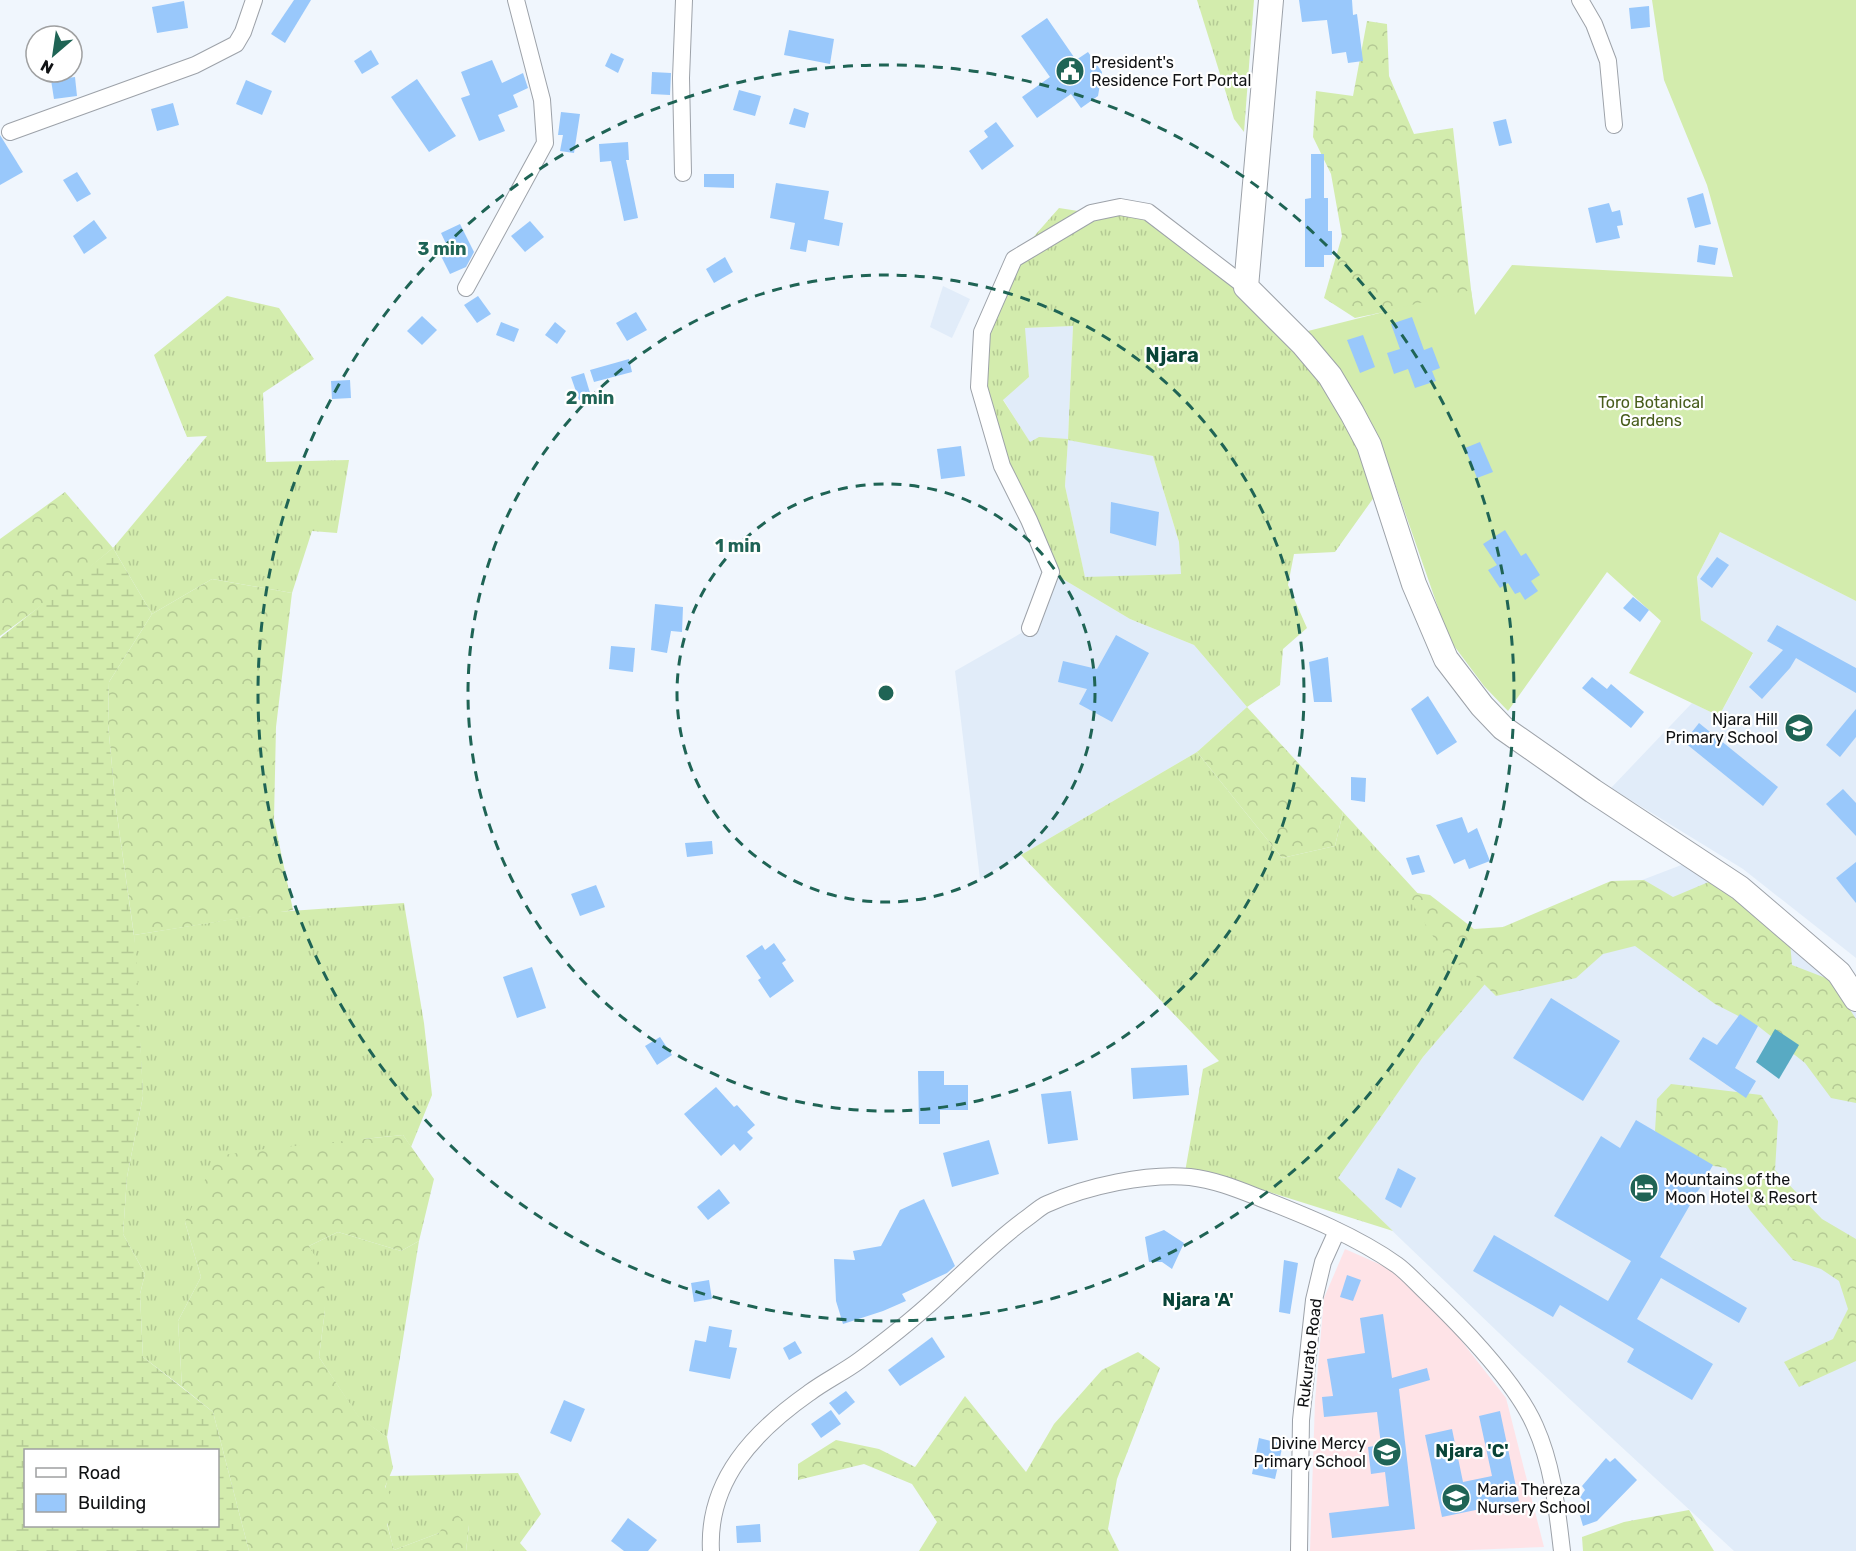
<svg xmlns="http://www.w3.org/2000/svg" width="1856" height="1551" font-family="Rubik,sans-serif">
  <style>
    .built { fill: #e1ecf9 }
    .education { fill: #fee3e7 }
    .grass { fill: url(#grass-tufts); fill-rule: evenodd }
    .forest { fill: url(#forest-crowns) }
    .wetland { fill: url(#wetland-marsh); fill-rule: evenodd }
    .garden { fill: #d3ecad }
    .water { fill: #58aac3 }
    .building { fill: #99c8fb }
    .lines { fill: none; stroke-linecap: round; stroke-linejoin: round }
    .minor-casing { stroke: #9da2a9; stroke-width: 18 }
    .secondary-casing { stroke: #9da2a9; stroke-width: 26 }
    .minor { stroke: #fff; stroke-width: 16 }
    .secondary { stroke: #fff; stroke-width: 24 }
    .ring { fill: none; stroke: #1f6455; stroke-width: 3; stroke-dasharray: 10 8 }
    .labels { text-anchor: middle; stroke-width: 4.5; stroke-linejoin: round; paint-order: stroke }
    .poi-label { font-size: 16px; fill: #101214; stroke: #fff; text-anchor: start }
    .park-label { font-size: 16px; fill: #485d1c; stroke: #fff }
    .street-label { font-size: 16px; fill: #101214; stroke: #fff }
    .neighbourhood-label { font-size: 18px; font-weight: bold; fill: #084337; stroke: #fff }
    .quarter-label { font-size: 20px; font-weight: bold; fill: #084337; stroke: #fff }
    .centre { fill: #1f6455; stroke: #fff; stroke-width: 3 }
    .ring-label { font-size: 18px; text-anchor: middle; font-weight: bold; fill: #1f6455; stroke: #fff; stroke-width: 4.5; stroke-linejoin: round; paint-order: stroke }
  </style>
  <defs>
    <pattern id="grass-tufts" width="24" height="20" patternUnits="userSpaceOnUse" patternTransform="scale(1.5)"><rect width="24" height="20" fill="#d3ecad"/><path d="M3 7l-1-3M5 7V3M7 7l1-3M15 17l-1-3M17 17v-4M19 17l1-3" fill="none" stroke="#b4c994"/></pattern>
    <pattern id="forest-crowns" width="20" height="18" patternUnits="userSpaceOnUse" patternTransform="scale(1.5)"><rect width="20" height="18" fill="#d3ecad"/><path d="M2 6a3 3 0 1 1 6 0M12 15a3 3 0 1 1 6 0" fill="none" stroke="#b4c994"/></pattern>
    <pattern id="wetland-marsh" width="20" height="14" patternUnits="userSpaceOnUse" patternTransform="scale(1.5)"><rect width="20" height="14" fill="#d3ecad"/><path d="M1 5h8M5 5V1M11 12h8M15 12V8" fill="none" stroke="#b4c994"/></pattern>
  </defs>
  <rect width="100%" height="100%" fill="#f0f6fd"/>
  <!-- built -->
  <g class="built">
    <polygon points="943,286 970,299 952,338 930,327"/>
    <polygon points="1073,326 1068,439 1153,456 1179,542 1182,574 1085,578 1065,486 1068,440 1030,443 1003,399 1029,377 1024,328"/>
    <polygon points="1720,532 1856,601 1856,958 1743,869 1611,788 1692,703 1719,716 1753,654 1701,620 1697,577"/>
    <polygon points="1051,572 1130,619 1194,645 1247,707 1197,752 980,879 955,671 1030,628"/>
    <polygon points="1697,859 1856,999 1856,1551 1734,1551 1522,1355 1337,1178 1423,1057 1484,984 1467,947"/>
  </g>
  <!-- education -->
  <polygon class="education" points="1345,1249 1395,1271 1453,1330 1506,1398 1544,1547 1444,1551 1310,1551 1315,1401 1324,1298"/>
  <!-- grass -->
  <g class="grass">
    <polygon points="1197,0 1254,0 1244,132 1234,119"/>
    <path d="M 1059,208 L 1091,213 L 1138,209 L 1303,344 L 1382,486 L 1335,552 L 1294,554 L 1288,585 L 1307,628 L 1283,649 L 1280,685 L 1247,707 L 1194,645 L 1130,619 L 1051,572 L 979,387 L 982,332 L 1014,259 ZM 1073,326 L 1068,439 L 1039,437 L 1030,442 L 1003,400 L 1029,377 L 1025,328 ZM 1068,440 L 1153,456 L 1179,542 L 1181,574 L 1085,577 L 1065,486 Z"/>
    <polygon points="227,296 279,308 314,359 263,393 266,462 349,460 337,533 312,531 292,593 212,579 152,614 113,548 207,436 187,437 154,355"/>
    <polygon points="1197,752 1282,858 1335,846 1343,812 1467,947 1485,984 1423,1057 1338,1178 1393,1231 1212,1174 1185,1172 1203,1069 1219,1061 1021,855"/>
    <polygon points="404,903 424,1023 432,1095 411,1147 403,1135 363,1139 185,1222 201,1277 178,1321 182,1387 143,1357 140,1294 145,1274 123,1234 127,1177 143,1096 134,935 276,912"/>
    <polygon points="338,1232 401,1251 419,1241 387,1437 359,1418 319,1357 325,1310 309,1246"/>
    <path d="M 518,1473 L 541,1514 L 520,1543 L 527,1551 L 466,1551 L 469,1525 L 439,1533 L 394,1550 C 388,1528 379,1498 389,1476 Z"/>
  </g>
  <!-- forest -->
  <g class="forest">
    <polygon points="1367,21 1387,24 1389,76 1414,134 1453,128 1474,316 1412,306 1355,318 1324,298 1342,236 1331,174 1313,137 1316,91 1353,96"/>
    <polygon points="65,492 113,548 60,592 0,636 0,539"/>
    <polygon points="212,579 292,593 276,727 274,819 293,910 134,935 116,808 108,724 109,682 152,614"/>
    <polygon points="1247,707 1343,812 1335,846 1282,858 1197,752"/>
    <polygon points="1644,880 1673,897 1711,881 1789,930 1792,965 1831,980 1856,1019 1856,1103 1831,1098 1805,1063 1758,1026 1715,1004 1635,946 1603,954 1576,978 1496,996 1473,973 1447,958 1404,891 1430,895 1474,929 1503,927 1611,881"/>
    <polygon points="1671,1084 1761,1095 1778,1121 1775,1170 1822,1219 1856,1239 1856,1361 1799,1387 1784,1362 1833,1339 1848,1309 1839,1281 1821,1269 1793,1260 1750,1210 1726,1168 1696,1163 1655,1131 1657,1099"/>
    <polygon points="403,1135 434,1179 419,1241 401,1251 338,1232 309,1246 324,1271 325,1310 319,1357 359,1417 387,1437 393,1468 385,1487 398,1507 387,1524 394,1550 439,1533 453,1511 469,1525 466,1551 249,1551 213,1412 182,1387 178,1321 201,1277 185,1222 216,1156 265,1149"/>
    <polygon points="1138,1352 1160,1368 1117,1479 1108,1529 1119,1551 919,1551 937,1522 912,1484 864,1464 798,1480 798,1464 836,1440 879,1449 915,1467 965,1396 1026,1472 1054,1424 1102,1370"/>
    <polygon points="1689,1510 1714,1551 1583,1551 1582,1537 1624,1522"/>
  </g>
  <!-- wetland -->
  <path class="wetland" d="M 113,548 L 152,614 L 109,682 L 108,724 L 116,808 L 136,950 L 143,1096 L 127,1177 L 123,1234 L 145,1274 L 140,1294 L 143,1357 L 213,1412 L 249,1551 L 0,1551 L 0,638 ZM 26,1450 L 218,1450 L 218,1526 L 26,1526 Z"/>
  <!-- garden -->
  <polygon class="garden" points="1652,0 1856,0 1856,601 1720,532 1697,577 1701,620 1753,653 1719,716 1629,673 1661,621 1607,572 1508,711 1484,686 1449,639 1386,458 1337,371 1304,332 1471,290 1475,315 1512,265 1733,277 1707,185 1664,80"/>
  <!-- water -->
  <polygon class="water" points="1775,1029 1799,1045 1779,1079 1756,1062"/>
  <!-- building -->
  <g class="building">
    <polygon points="294,0 311,0 285,43 271,34"/>
    <polygon points="1299,0 1352,0 1353,15 1357,14 1363,61 1348,63 1346,52 1332,54 1327,20 1302,22"/>
    <polygon points="184,1 188,28 157,33 152,7"/>
    <polygon points="1649,6 1650,27 1631,29 1629,8"/>
    <polygon points="1047,18 1076,60 1088,52 1102,72 1098,96 1081,108 1071,94 1037,118 1022,97 1050,77 1021,36"/>
    <polygon points="789,30 834,39 830,64 784,55"/>
    <polygon points="371,50 379,64 362,74 354,61"/>
    <polygon points="611,53 624,59 618,73 605,66"/>
    <polygon points="492,60 502,83 523,73 528,88 513,95 518,107 498,115 505,131 479,141 461,98 470,95 461,72"/>
    <polygon points="652,72 671,73 670,95 651,94"/>
    <polygon points="75,77 77,96 54,99 51,80"/>
    <polygon points="417,79 456,136 429,152 391,97"/>
    <polygon points="246,80 272,91 262,115 236,104"/>
    <polygon points="739,90 761,96 755,116 733,110"/>
    <polygon points="173,103 179,125 157,131 151,109"/>
    <polygon points="794,108 809,113 805,128 789,124"/>
    <polygon points="561,112 580,114 574,153 560,151 563,135 558,135"/>
    <polygon points="1506,119 1512,143 1499,146 1493,122"/>
    <polygon points="996,122 1014,146 982,170 969,151 988,137 984,131"/>
    <polygon points="0,135 23,172 0,185"/>
    <polygon points="628,142 629,160 626,160 638,218 624,221 611,161 600,162 599,144"/>
    <polygon points="1311,154 1324,154 1324,198 1328,198 1328,231 1332,231 1332,255 1324,255 1324,267 1305,267 1305,199 1311,198"/>
    <polygon points="77,172 91,194 77,202 63,180"/>
    <polygon points="704,174 734,174 734,188 704,187"/>
    <polygon points="776,183 829,191 824,219 843,223 839,246 808,240 806,252 790,249 795,223 770,218"/>
    <polygon points="1703,193 1711,224 1695,228 1687,198"/>
    <polygon points="1609,203 1612,212 1620,210 1623,225 1617,226 1620,238 1596,243 1588,208"/>
    <polygon points="94,220 107,238 84,254 73,236"/>
    <polygon points="530,221 544,237 525,252 511,236"/>
    <polygon points="460,224 474,252 466,267 450,274 441,256 450,252 441,233"/>
    <polygon points="1699,245 1718,248 1715,265 1697,262"/>
    <polygon points="725,257 733,272 714,283 706,269"/>
    <polygon points="478,296 491,314 477,323 464,305"/>
    <polygon points="636,312 647,330 627,341 616,323"/>
    <polygon points="422,316 437,330 422,345 407,331"/>
    <polygon points="1412,317 1424,350 1432,347 1440,368 1432,371 1436,381 1415,388 1408,369 1394,374 1387,353 1400,349 1391,324"/>
    <polygon points="501,322 519,329 514,342 496,335"/>
    <polygon points="555,322 566,331 557,344 545,335"/>
    <polygon points="1363,335 1375,367 1360,373 1347,340"/>
    <polygon points="629,359 632,372 594,382 590,370"/>
    <polygon points="584,373 591,396 579,400 571,377"/>
    <polygon points="350,380 351,398 332,399 331,381"/>
    <polygon points="1480,442 1493,472 1477,478 1465,448"/>
    <polygon points="961,446 965,476 941,479 937,449"/>
    <polygon points="1111,502 1159,512 1156,546 1110,533"/>
    <polygon points="1505,530 1521,556 1526,553 1540,575 1531,581 1538,591 1525,600 1520,592 1515,594 1508,583 1500,588 1488,570 1497,565 1483,544"/>
    <polygon points="1717,557 1729,565 1712,588 1700,579"/>
    <polygon points="1633,597 1649,610 1640,622 1623,608"/>
    <polygon points="655,604 683,607 682,632 671,631 667,653 651,650"/>
    <polygon points="1777,625 1856,668 1856,693 1796,658 1790,668 1762,699 1749,687 1783,650 1767,641"/>
    <polygon points="1116,635 1149,653 1112,722 1079,704 1087,689 1058,682 1063,661 1097,669"/>
    <polygon points="611,646 635,648 633,672 609,669"/>
    <polygon points="1328,657 1332,702 1314,702 1309,662"/>
    <polygon points="1592,677 1607,689 1611,684 1644,712 1631,728 1582,688"/>
    <polygon points="1428,696 1457,742 1437,755 1411,709"/>
    <polygon points="1856,709 1856,737 1840,757 1826,745"/>
    <polygon points="1699,723 1778,787 1763,806 1684,742"/>
    <polygon points="1351,777 1366,778 1365,802 1351,800"/>
    <polygon points="1843,789 1856,803 1856,836 1826,804"/>
    <polygon points="1462,817 1468,833 1477,828 1490,861 1469,869 1465,859 1454,864 1436,825"/>
    <polygon points="712,841 713,854 687,857 685,843"/>
    <polygon points="1419,855 1425,872 1412,875 1406,858"/>
    <polygon points="1856,862 1856,903 1836,878"/>
    <polygon points="596,885 605,907 580,916 571,894"/>
    <polygon points="774,943 786,960 782,963 794,981 770,998 758,980 761,978 746,956 762,945 765,950"/>
    <polygon points="532,967 546,1008 517,1018 503,977"/>
    <polygon points="1551,998 1620,1041 1583,1101 1513,1058"/>
    <polygon points="1740,1014 1758,1026 1735,1068 1756,1081 1746,1098 1689,1059 1703,1037 1717,1045"/>
    <polygon points="660,1037 672,1055 657,1065 645,1046"/>
    <polygon points="1187,1065 1189,1095 1133,1099 1131,1068"/>
    <polygon points="918,1071 944,1071 944,1085 968,1085 968,1110 940,1110 940,1124 919,1124"/>
    <polygon points="716,1087 734,1107 737,1105 755,1125 747,1132 753,1138 740,1151 734,1144 721,1156 684,1114"/>
    <polygon points="1071,1091 1078,1140 1048,1144 1041,1094"/>
    <polygon points="1636,1120 1713,1165 1660,1257 1747,1308 1739,1323 1661,1278 1637,1319 1713,1364 1692,1400 1627,1362 1634,1349 1560,1305 1553,1317 1473,1271 1494,1235 1608,1301 1631,1261 1554,1216 1601,1136 1620,1148"/>
    <polygon points="989,1140 999,1174 952,1187 943,1153"/>
    <polygon points="1398,1168 1416,1178 1401,1208 1385,1199"/>
    <polygon points="719,1189 730,1203 708,1220 697,1207"/>
    <polygon points="924,1199 955,1266 947,1273 902,1294 906,1301 883,1311 843,1324 836,1301 834,1259 855,1260 853,1251 881,1246 900,1210"/>
    <polygon points="1164,1230 1184,1243 1172,1269 1162,1262 1149,1262 1145,1237"/>
    <polygon points="1284,1260 1298,1263 1290,1314 1279,1312"/>
    <polygon points="1347,1275 1361,1280 1353,1301 1340,1297"/>
    <polygon points="709,1280 712,1299 694,1302 691,1283"/>
    <polygon points="1383,1314 1392,1378 1427,1368 1430,1380 1399,1389 1415,1529 1332,1538 1329,1513 1389,1506 1385,1472 1371,1474 1368,1447 1381,1445 1377,1412 1324,1417 1322,1397 1333,1396 1327,1359 1365,1353 1360,1318"/>
    <polygon points="709,1326 732,1330 729,1347 737,1348 730,1379 689,1371 695,1340 706,1342"/>
    <polygon points="932,1337 945,1357 900,1386 888,1370"/>
    <polygon points="795,1341 802,1353 789,1360 783,1348"/>
    <polygon points="846,1391 855,1402 839,1415 829,1403"/>
    <polygon points="564,1400 585,1409 571,1442 550,1433"/>
    <polygon points="831,1410 841,1424 821,1438 811,1424"/>
    <polygon points="1500,1411 1519,1501 1442,1517 1425,1435 1452,1429 1463,1482 1492,1476 1479,1416"/>
    <polygon points="1259,1438 1283,1444 1275,1479 1252,1474"/>
    <polygon points="1606,1458 1610,1462 1615,1458 1637,1480 1597,1521 1583,1526 1578,1509 1587,1504 1580,1497 1585,1490 1582,1486"/>
    <polygon points="628,1518 657,1540 648,1551 624,1551 611,1541"/>
    <polygon points="760,1524 761,1542 737,1543 736,1526"/>
  </g>
  <g class="lines">
    <!-- minor casing -->
    <g class="minor-casing">
      <g id="minor">
        <polyline points="1580,0 1594,24 1608,61 1614,125"/>
        <polyline points="10,132 195,65 236,44 243,32 254,0"/>
        <polyline points="683,173 681,78 684,0"/>
        <polyline points="466,288 545,143 542,100 516,0"/>
        <polyline points="1030,628 1051,572 1029,520 1002,466 979,387 982,332 1014,259 1091,213 1120,207 1148,212 1246,287"/>
        <path d="M 711,1551 C 707,1480 755,1431 809,1393 C 825,1381 844,1372 860,1360 C 891,1337 922,1312 949,1286 C 975,1262 999,1238 1027,1218 C 1034,1213 1040,1207 1047,1204 C 1087,1186 1147,1173 1190,1177 C 1215,1180 1237,1189 1260,1198 C 1306,1216 1356,1236 1397,1265 C 1408,1273 1418,1285 1428,1294 C 1463,1328 1516,1382 1535,1426 C 1553,1466 1557,1509 1562,1551"/>
        <polyline points="1299,1551 1301,1420 1314,1300 1323,1262 1337,1231"/>
      </g>
    </g>
    <!-- secondary casing -->
    <g class="secondary-casing">
      <polyline id="secondary" points="1271,0 1246,287 1303,344 1330,376 1352,413 1369,445 1414,584 1446,659 1482,706 1503,728 1593,791 1740,888 1839,973 1856,999"/>
    </g>
    <!-- minor -->
    <use href="#minor" class="minor"/>
    <!-- secondary -->
    <use href="#secondary" class="secondary"/>
  </g>
  <!-- distance rings -->
  <g class="ring">
    <circle cx="886" cy="693" r="209"/>
    <circle cx="886" cy="693" r="418"/>
    <circle cx="886" cy="693" r="628"/>
  </g>
  <!-- icons -->
  <defs>
    <g id="civic-disc" transform="scale(1.5)"><circle r="9.5" fill="#1f6455" stroke="#fff"/><path d="M-.6-6.5H3V-4.5H.6V-3L4-1V1h2V6H-6V1h2V-1L-.6-3ZM-1.2 2.5V6h2.4V2.5Z" fill="#fff"/></g>
    <g id="school-disc" transform="scale(1.5)"><circle r="9.5" fill="#1f6455" stroke="#fff"/><path d="M0-5L7-2L0 1L-7-2ZM-4 1L0 2.5L4 1V4Q0 6-4 4Z" fill="#fff"/></g>
    <g id="hotel-disc" transform="scale(1.5)"><circle r="9.5" fill="#1f6455" stroke="#fff"/><path d="M-6-4.5h1.5V1H6V5H4.5V3h-9V5H-6ZM-4 0a1.8 1.8 0 1 1 3.6 0ZM.5 0V-2.5h3Q6-2.5 6 0Z" fill="#fff"/></g>
  </defs>
  <g fill-rule="evenodd">
    <use href="#civic-disc" x="1070" y="71"/>
    <use href="#school-disc" x="1799" y="728"/>
    <use href="#hotel-disc" x="1644" y="1188"/>
    <use href="#school-disc" x="1387" y="1452"/>
    <use href="#school-disc" x="1456" y="1498"/>
  </g>
  <g class="labels">
    <!-- poi labels -->
    <g class="poi-label">
      <text x="1091" y="68">President's<tspan x="1091" dy="18">Residence Fort Portal</tspan></text>
      <text x="1778" y="725" text-anchor="end">Njara Hill<tspan x="1778" dy="18">Primary School</tspan></text>
      <text x="1665" y="1185">Mountains of the<tspan x="1665" dy="18">Moon Hotel &amp; Resort</tspan></text>
      <text x="1366" y="1449" text-anchor="end">Divine Mercy<tspan x="1366" dy="18">Primary School</tspan></text>
      <text x="1477" y="1495">Maria Thereza<tspan x="1477" dy="18">Nursery School</tspan></text>
    </g>
    <!-- park labels -->
    <g class="park-label">
      <text x="1651" y="408">Toro Botanical<tspan x="1651" dy="18">Gardens</tspan></text>
    </g>
    <!-- street labels -->
    <g class="street-label">
      <text transform="translate(1309 1353) rotate(-83)" y="6">Rukurato Road</text>
    </g>
    <!-- neighbourhood labels -->
    <g class="neighbourhood-label">
      <text x="1198" y="1306">Njara 'A'</text>
      <text x="1472" y="1457">Njara 'C'</text>
    </g>
    <!-- quarter labels -->
    <g class="quarter-label">
      <text x="1172" y="362">Njara</text>
    </g>
  </g>
  <circle cx="886" cy="693" r="9" class="centre"/>
  <g class="ring-label">
    <text x="442" y="255">3 min</text>
    <text x="590" y="404">2 min</text>
    <text x="738" y="552">1 min</text>
  </g>
  <!-- legend -->
  <rect x="24" y="1449" width="195" height="78" fill="#ffffff" stroke="#9fa0a1" stroke-width="1.5"/>
  <rect x="36" y="1468" width="30" height="9" fill="#ffffff" stroke="#9fa0a1" stroke-width="1.5"/>
  <text x="78" y="1479" font-size="18" fill="#101214">Road</text>
  <rect x="36" y="1494" width="30" height="18" fill="#99c8fb" stroke="#9fa0a1" stroke-width="1.5"/>
  <text x="78" y="1509" font-size="18" fill="#101214">Building</text>
  <!-- north arrow -->
  <g transform="translate(54 54) rotate(209)"><circle r="28" fill="#ffffff" stroke="#9fa0a1" stroke-width="1.5"/>
  <path d="M0-4.5L10 22L0 15L-10 22Z" fill="#1f6455"/>
  <text y="-9" font-size="16" font-weight="bold" text-anchor="middle" fill="#101214">N</text>
  </g>
</svg>
